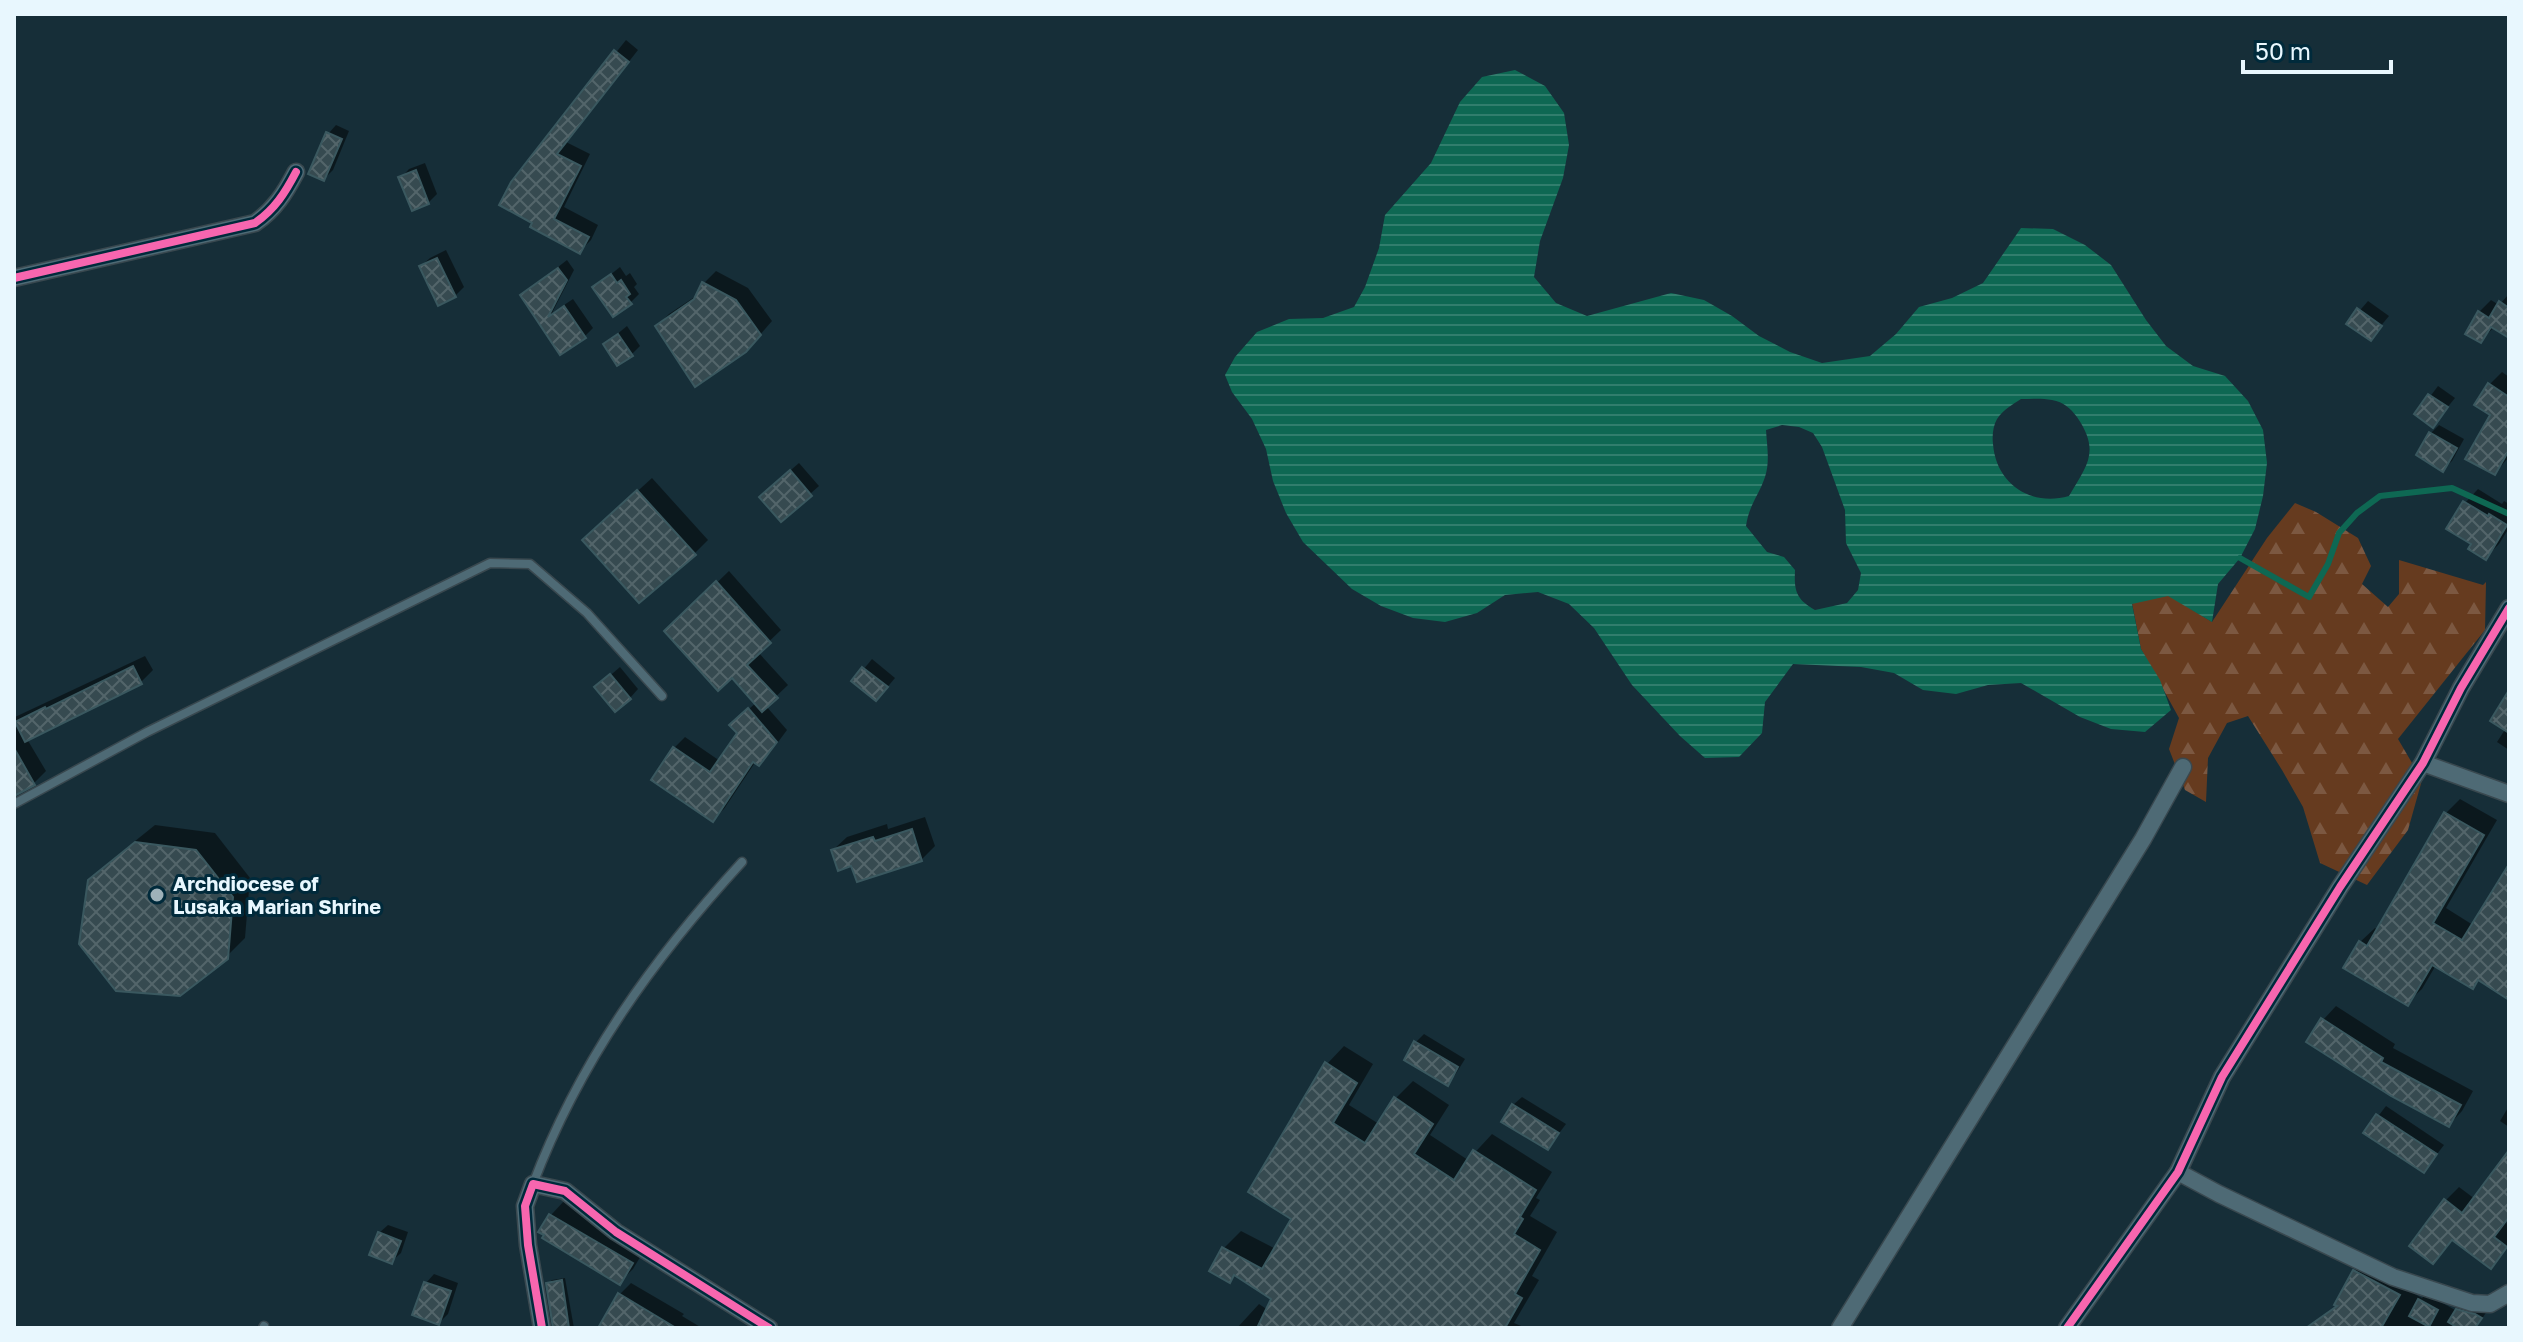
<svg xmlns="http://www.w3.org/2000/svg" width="2523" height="1342" font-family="'Golos Text',sans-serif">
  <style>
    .forest { fill: url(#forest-firs) }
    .water { fill: url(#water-rules); fill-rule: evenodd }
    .shadow { fill: #0007 }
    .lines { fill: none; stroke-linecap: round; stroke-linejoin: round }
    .stream { stroke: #0e6853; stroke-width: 6 }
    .building { fill: url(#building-cross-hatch); stroke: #3a585f; stroke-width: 2 }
    .service-casing { stroke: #39484f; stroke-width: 11 }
    .minor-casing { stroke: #39484f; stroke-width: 19 }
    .service { stroke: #4e6a75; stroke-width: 8 }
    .minor { stroke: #4e6a75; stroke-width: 16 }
    .cycleway-casing { stroke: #002a3b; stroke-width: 13 }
    .cycleway { stroke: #f766af; stroke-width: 8 }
    .poi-dot { fill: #9eb1b9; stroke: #002a3b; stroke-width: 3 }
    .labels { text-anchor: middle; stroke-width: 6; stroke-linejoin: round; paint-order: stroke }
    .poi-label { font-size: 20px; font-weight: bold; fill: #e8f7fe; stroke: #002a3b; text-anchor: start }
  </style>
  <defs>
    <pattern id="forest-firs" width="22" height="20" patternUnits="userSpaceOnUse" patternTransform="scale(2)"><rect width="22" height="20" fill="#663b1f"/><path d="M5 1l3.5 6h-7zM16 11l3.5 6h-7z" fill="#7c5841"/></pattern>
    <pattern id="water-rules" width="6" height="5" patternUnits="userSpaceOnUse" patternTransform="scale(2)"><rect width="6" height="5" fill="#0e6853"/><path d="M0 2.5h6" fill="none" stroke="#317e6d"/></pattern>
    <pattern id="building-cross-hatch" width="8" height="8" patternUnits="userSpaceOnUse" patternTransform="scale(2)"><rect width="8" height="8" fill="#364a50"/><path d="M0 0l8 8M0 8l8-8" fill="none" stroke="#53656a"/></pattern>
  </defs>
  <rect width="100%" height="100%" fill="#162e38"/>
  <!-- forest -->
  <polygon class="forest" points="2295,503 2316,512 2358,538 2371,566 2362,584 2388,607 2399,594 2399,560 2483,585 2486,582 2485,630 2398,739 2422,780 2408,830 2367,885 2320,863 2303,807 2282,770 2248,716 2227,723 2208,758 2206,802 2185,790 2169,749 2179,718 2141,649 2132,603 2168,595 2212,622 2267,538"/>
  <!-- water -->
  <path class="water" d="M 1515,70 L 1545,86 L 1564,113 L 1569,145 L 1563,178 L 1540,241 L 1534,277 L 1556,303 L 1587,316 L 1671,293 L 1704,300 L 1732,316 L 1759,336 L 1790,352 L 1822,363 L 1870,356 L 1896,334 L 1919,307 L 1952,298 L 1983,283 L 2021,228 L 2053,229 L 2085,245 L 2111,265 L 2146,320 L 2166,346 L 2193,366 L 2225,376 L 2248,401 L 2263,430 L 2267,463 L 2263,496 L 2255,529 L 2240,558 L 2218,584 L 2212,622 L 2168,596 L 2132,604 L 2141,649 L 2160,680 L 2171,710 L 2145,732 L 2111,729 L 2080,717 L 2021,683 L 1988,685 L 1956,694 L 1923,690 L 1894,673 L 1861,667 L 1793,664 L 1765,702 L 1762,733 L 1739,757 L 1705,758 L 1680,736 L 1632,685 L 1594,628 L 1569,604 L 1538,592 L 1505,595 L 1477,613 L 1445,622 L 1413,618 L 1381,606 L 1352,589 L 1303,542 L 1286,513 L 1273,481 L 1266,449 L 1252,419 L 1232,392 L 1225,375 L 1235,357 L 1257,332 L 1289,319 L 1323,318 L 1354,307 L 1365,287 L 1379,248 L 1385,215 L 1431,163 L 1460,102 L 1482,77 ZM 2021,399 C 2031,399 2042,398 2052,400 C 2064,402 2070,408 2077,417 C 2100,451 2088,464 2069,496 C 2031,507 1996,484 1993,444 C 1992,436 1993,426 1997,419 C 2003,410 2013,404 2021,399 ZM 1782,425 L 1799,427 L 1813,433 L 1822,447 L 1845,510 L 1846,543 L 1861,573 L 1858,590 L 1847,603 L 1815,610 C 1796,599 1794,591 1795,570 L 1784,557 L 1767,552 L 1746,526 C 1749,505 1759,495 1765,477 C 1770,462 1767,446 1766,430 Z"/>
  <!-- shadow -->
  <g class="shadow">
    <polygon points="626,40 638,50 566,142 590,154 564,207 598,225 591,240 579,252 535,222 512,183"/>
    <polygon points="336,125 349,131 333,170 324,179 328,134"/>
    <polygon points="425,163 437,194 428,203 401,178 409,169"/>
    <polygon points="446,250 464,287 455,296 421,266 430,258"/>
    <polygon points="567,260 574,270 552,313 573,299 593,328 584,337 560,353 522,295"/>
    <polygon points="620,267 626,276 630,273 637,284 634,287 639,294 630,303 595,287"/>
    <polygon points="716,271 748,288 772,321 758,337 657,326 669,314 699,294 704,283"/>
    <polygon points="2509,294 2509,336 2494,327 2481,341 2479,312 2491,300 2499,305"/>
    <polygon points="2368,301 2389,316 2370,339 2349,323"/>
    <polygon points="627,326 640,346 632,354 605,344"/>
    <polygon points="2502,372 2509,377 2509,457 2495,473 2490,384"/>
    <polygon points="2438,386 2455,398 2433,425 2417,414"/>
    <polygon points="2439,425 2464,439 2452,461 2443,469 2431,433"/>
    <polygon points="799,463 819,486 810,494 770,488"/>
    <polygon points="652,478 708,540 694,554 598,527"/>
    <polygon points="2478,489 2502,504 2504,501 2509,504 2509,528 2499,544 2486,557 2474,543 2465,503"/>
    <polygon points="729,571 781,630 758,652 788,685 766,706 787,730 770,753 759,764 756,761 724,809 713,819 674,748 685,737 720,761 739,733 742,715 757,702 732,675 667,631"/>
    <polygon points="145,656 153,670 141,682 27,739 46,771 34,783 14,794 14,714 15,717"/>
    <polygon points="872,659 895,678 885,690 854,681"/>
    <polygon points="620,667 638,689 630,698 606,679"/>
    <polygon points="2509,694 2509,750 2497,742 2506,728"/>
    <polygon points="2460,799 2497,820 2446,908 2473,925 2509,868 2509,998 2480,979 2473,986 2436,965 2422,989 2407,1003 2360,942 2375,928 2378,930 2446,813"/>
    <polygon points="925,817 935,846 921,860 853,864 833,850 847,837 887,824 888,829"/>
    <polygon points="155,825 215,833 250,878 245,938 226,957 90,881 109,862"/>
    <polygon points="2336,1006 2395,1044 2393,1048 2473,1091 2462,1111 2449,1125 2323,1020"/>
    <polygon points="1424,1034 1465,1059 1455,1075 1447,1084 1415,1043"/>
    <polygon points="1344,1046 1373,1064 1349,1105 1379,1124 1395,1099 1413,1081 1449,1105 1430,1135 1468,1160 1492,1134 1552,1172 1536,1198 1540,1200 1530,1216 1557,1232 1532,1276 1539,1280 1514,1323 1526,1328 1237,1328 1259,1304 1268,1310 1273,1298 1236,1274 1230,1280 1224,1248 1241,1231 1276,1249 1294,1218 1327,1064"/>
    <polygon points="1522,1097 1566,1124 1548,1148 1513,1105"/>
    <polygon points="2386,1106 2444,1145 2424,1171 2366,1132"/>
    <polygon points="2509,1106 2509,1127 2500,1121"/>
    <polygon points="2509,1153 2509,1219 2506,1223 2509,1225 2509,1246 2490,1266 2454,1239 2433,1262 2446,1200 2459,1187 2475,1199"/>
    <polygon points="564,1201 645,1249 633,1269 620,1282 541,1231 551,1215"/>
    <polygon points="388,1225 408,1232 401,1253 392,1261 379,1233"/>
    <polygon points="2361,1265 2422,1298 2426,1294 2457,1311 2464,1304 2487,1311 2476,1328 2306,1328 2339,1305 2354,1271"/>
    <polygon points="434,1274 458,1283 448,1314 439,1323 426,1283"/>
    <polygon points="565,1278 574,1328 554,1328 548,1284 552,1280"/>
    <polygon points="631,1283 684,1314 682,1316 702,1328 600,1328 619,1295"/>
  </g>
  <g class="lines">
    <!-- stream -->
    <polyline class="stream" points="2240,558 2309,597 2328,564 2339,533 2357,513 2380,496 2452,488 2509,514"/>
  </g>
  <!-- building -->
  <g class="building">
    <polygon points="614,50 629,62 557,154 581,166 554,219 589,237 580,254 530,227 532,223 499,205 511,182"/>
    <polygon points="326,132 342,139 324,181 308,174"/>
    <polygon points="416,170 429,204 412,211 398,177"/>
    <polygon points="437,258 456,297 438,306 419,266"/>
    <polygon points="558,268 567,280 548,317 564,306 586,338 560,355 520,295"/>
    <polygon points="611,274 617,283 621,280 630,294 626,297 632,304 613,317 592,287"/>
    <polygon points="702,282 736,300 761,335 746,352 695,387 655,326 694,299"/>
    <polygon points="2499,301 2509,308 2509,338 2491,327 2481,343 2465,334 2478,311 2489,318"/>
    <polygon points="2357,308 2382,326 2371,341 2346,324"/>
    <polygon points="618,334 633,356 617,366 603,344"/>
    <polygon points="2488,383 2509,397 2509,450 2495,475 2465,459 2490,415 2474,405"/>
    <polygon points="2428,394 2448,407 2433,428 2414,414"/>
    <polygon points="2429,432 2457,448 2443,472 2416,455"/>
    <polygon points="790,470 812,496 781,522 759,497"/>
    <polygon points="637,490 696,555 639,603 582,540"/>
    <polygon points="2463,501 2488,516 2489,514 2507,525 2486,560 2468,549 2471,544 2446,529"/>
    <polygon points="716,581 771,643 747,665 778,698 762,712 732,678 718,691 664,631"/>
    <polygon points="133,666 142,684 25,742 15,722 45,707 46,709"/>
    <polygon points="862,667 888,687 876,701 851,681"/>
    <polygon points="610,674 631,699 615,712 594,687"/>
    <polygon points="2509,690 2509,733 2490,721"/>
    <polygon points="748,708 777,742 759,766 753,762 713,822 651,780 673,747 710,772 737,733 729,725"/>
    <polygon points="14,748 35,785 14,796"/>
    <polygon points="2444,812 2484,835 2433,923 2462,940 2509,864 2509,1000 2478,980 2473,989 2432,965 2408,1006 2343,968 2359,941 2367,946"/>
    <polygon points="912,829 922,861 857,882 851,866 838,871 831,850 873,837 875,841"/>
    <polygon points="135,842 196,850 233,897 228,959 180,996 116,991 79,944 88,880"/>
    <polygon points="2321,1018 2383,1058 2381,1062 2461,1105 2449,1127 2391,1096 2306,1042"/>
    <polygon points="1414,1041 1458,1067 1448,1086 1404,1060"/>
    <polygon points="1325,1062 1357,1083 1333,1123 1365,1143 1394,1097 1433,1124 1414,1154 1454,1180 1473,1150 1536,1190 1520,1217 1523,1219 1514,1234 1540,1250 1515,1294 1522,1298 1505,1328 1257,1328 1271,1299 1234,1275 1230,1283 1209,1271 1222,1247 1262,1269 1291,1219 1248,1192"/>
    <polygon points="1512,1104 1559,1133 1548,1150 1501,1122"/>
    <polygon points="2376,1114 2437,1154 2424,1173 2363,1133"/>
    <polygon points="2509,1150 2509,1217 2494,1237 2507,1247 2491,1269 2452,1240 2433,1264 2409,1246 2444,1199 2462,1213"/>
    <polygon points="549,1214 633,1263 620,1285 542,1238 544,1235 538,1232"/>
    <polygon points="378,1232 401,1241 392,1264 369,1255"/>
    <polygon points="2353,1270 2400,1295 2381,1328 2306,1328 2337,1306 2334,1305"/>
    <polygon points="562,1280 569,1328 553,1328 546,1283"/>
    <polygon points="424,1282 451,1291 439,1325 412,1315"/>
    <polygon points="618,1293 676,1328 598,1328"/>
    <polygon points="2418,1299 2438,1310 2429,1327 2409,1316"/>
    <polygon points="2456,1309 2475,1314 2482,1318 2475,1328 2458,1328 2448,1322"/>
  </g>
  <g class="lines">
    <!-- service casing -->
    <g class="service-casing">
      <g id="service">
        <polyline points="14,804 147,732 490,563 530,564 587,613 662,696"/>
        <path d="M 533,1184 C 580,1060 654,958 742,862"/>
        <polyline points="263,1328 264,1326"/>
      </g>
    </g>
    <!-- minor casing -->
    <g class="minor-casing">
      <g id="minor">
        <path d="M 14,278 L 255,223 C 275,209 285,193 296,172"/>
        <polyline points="2423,763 2509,794"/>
        <polyline points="2178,1172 2219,1194 2393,1277 2472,1303 2490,1304 2509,1293"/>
        <polyline points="542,1328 528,1245 525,1206 533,1184 565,1191 616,1232 769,1328"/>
        <polyline points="1840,1328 2143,839 2183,767"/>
        <polyline points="2067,1328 2178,1172 2222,1077 2340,887 2423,763 2461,688 2509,608"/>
      </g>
    </g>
    <!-- service -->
    <use href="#service" class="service"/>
    <!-- minor -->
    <use href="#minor" class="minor"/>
    <!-- cycleway casing -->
    <g class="cycleway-casing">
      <g id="cycleway">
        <path d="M 14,278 L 255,223 C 275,209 285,193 296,172"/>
        <polyline points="542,1328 528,1245 525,1206 533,1184 565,1191 616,1232 769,1328"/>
        <polyline points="2067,1328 2178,1172 2222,1077 2340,887 2423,763 2461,688 2509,608"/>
      </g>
    </g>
    <!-- cycleway -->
    <use href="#cycleway" class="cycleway"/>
  </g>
  <!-- markers -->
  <circle class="poi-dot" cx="157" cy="895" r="8"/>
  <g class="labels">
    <!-- poi labels -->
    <g class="poi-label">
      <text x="173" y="891">Archdiocese of<tspan x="173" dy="23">Lusaka Marian Shrine</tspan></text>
    </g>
  </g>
  <!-- border -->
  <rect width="2523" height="1342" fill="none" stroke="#e8f7fe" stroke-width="32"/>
  <!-- scale -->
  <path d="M2243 60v12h148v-12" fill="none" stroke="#e8f7fe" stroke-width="4"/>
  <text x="2255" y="60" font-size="24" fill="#e8f7fe" stroke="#002a3b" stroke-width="6" paint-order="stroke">50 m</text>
</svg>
